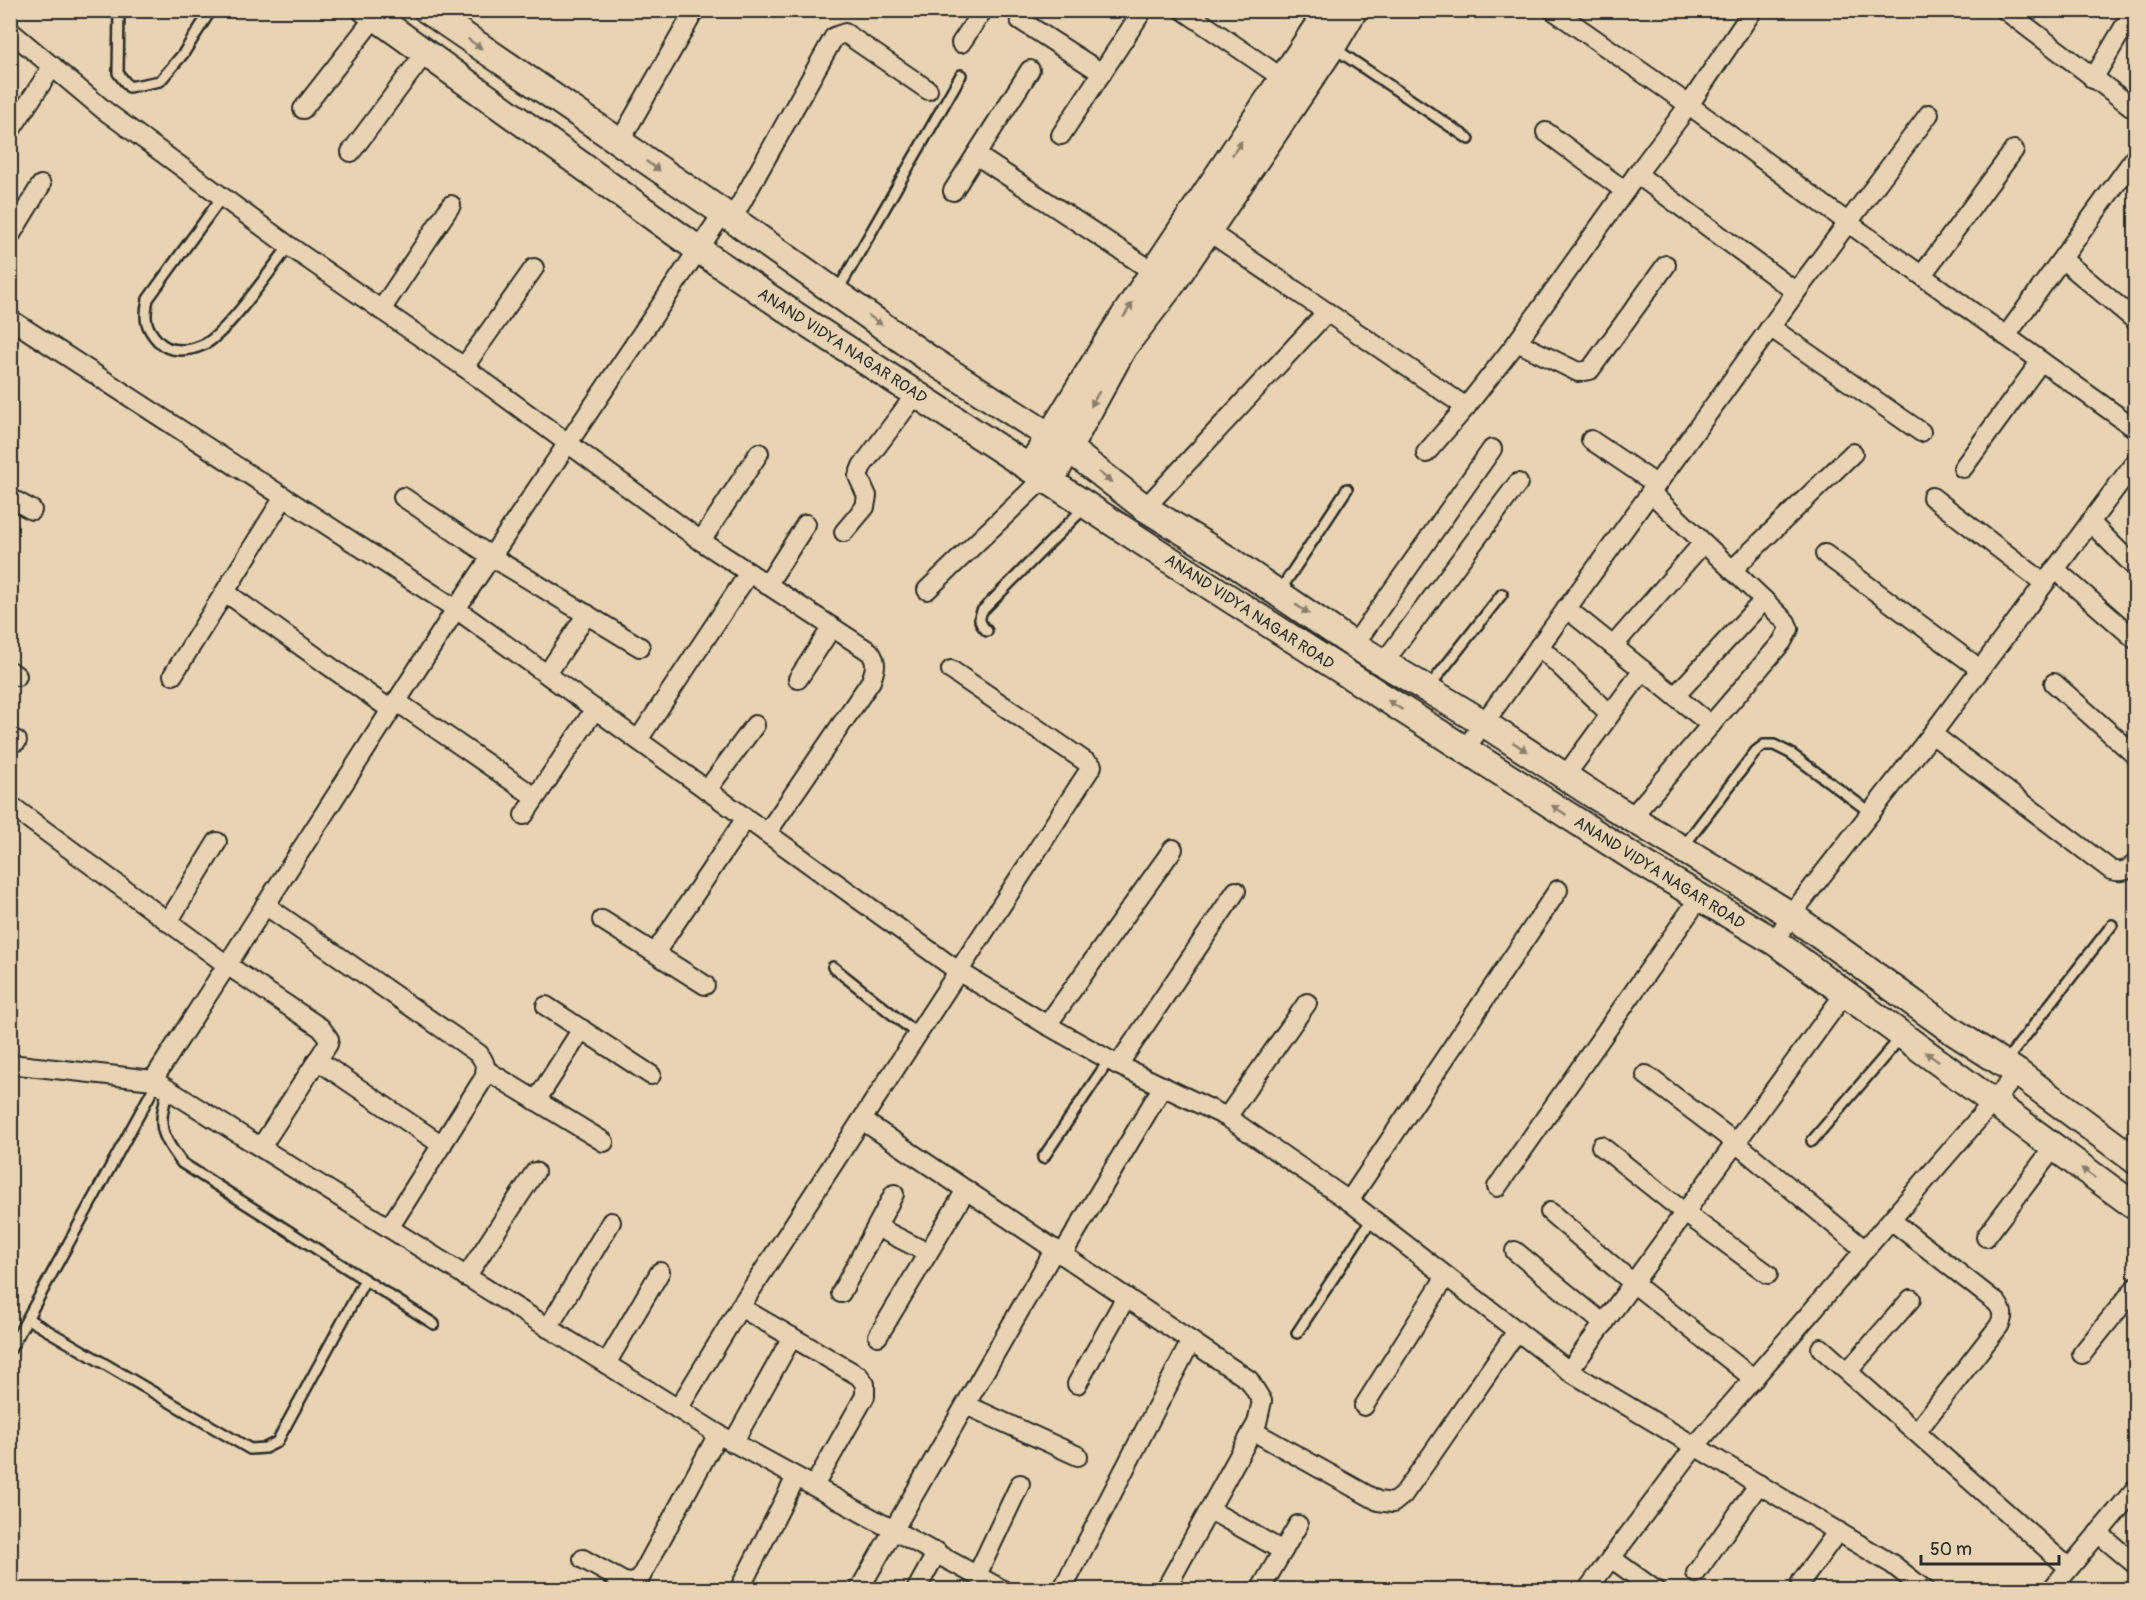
<svg xmlns="http://www.w3.org/2000/svg" width="2146" height="1600" font-family="Pangolin,sans-serif">
  <style>
    .lines { fill: none; stroke-linecap: round; stroke-linejoin: round }
    .lane-casing { stroke: #2b2b2b; stroke-width: 14 }
    .street-casing { stroke: #2b2b2b; stroke-width: 22 }
    .secondary-casing { stroke: #2b2b2b; stroke-width: 30 }
    .lane { stroke: #e8d3b2; stroke-width: 9 }
    .street { stroke: #e8d3b2; stroke-width: 18 }
    .secondary { stroke: #e8d3b2; stroke-width: 26 }
    .oneway { fill: #8a7f6e }
    .labels { text-anchor: middle; stroke-width: 6; stroke-linejoin: round; paint-order: stroke }
    .street-label { font-size: 16px; fill: #2b2b2b; stroke: #e8d3b2 }
  </style>
  <rect width="100%" height="100%" fill="#e8d3b2"/>
  <filter id="ink" filterUnits="userSpaceOnUse"><feTurbulence type="fractalNoise" baseFrequency=".0167" numOctaves="2"/><feDisplacementMap in="SourceGraphic" scale="12" xChannelSelector="R" yChannelSelector="G"/><feConvolveMatrix kernelMatrix="1 2 1 2 8 2 1 2 1" color-interpolation-filters="sRGB"/></filter>
  <g filter="url(#ink)">
    <g class="lines">
      <!-- lane casing -->
      <g class="lane-casing">
        <g id="lane">
          <polyline points="119,10 118,73 129,87 160,81 183,54 211,10"/>
          <polyline points="1334,48 1469,139"/>
          <path d="M 222,197 L 148,299 C 144,318 145,327 158,341 C 170,354 191,351 205,344 C 227,333 272,268 289,246"/>
          <polyline points="838,290 961,75"/>
          <polyline points="1279,592 1347,489"/>
          <path d="M 987,631 C 980,624 978,620 982,611 L 1085,507"/>
          <polyline points="1429,687 1502,594"/>
          <polyline points="1683,847 1756,751 1764,745 1774,745 1790,753 1871,813"/>
          <polyline points="833,967 917,1034"/>
          <polyline points="2005,1062 2112,925"/>
          <path d="M 168,1089 C 158,1126 159,1132 182,1163 L 434,1324"/>
          <polyline points="1812,1141 1902,1036"/>
          <polyline points="1043,1158 1109,1060"/>
          <polyline points="28,1319 250,1449 265,1448 277,1442 365,1280"/>
          <polyline points="1297,1333 1372,1219"/>
          <polyline points="10,1350 157,1082"/>
        </g>
      </g>
      <!-- street casing -->
      <g class="street-casing">
        <g id="street">
          <polyline points="1023,10 1019,15 1020,20 1102,73"/>
          <polyline points="1183,10 1291,84"/>
          <polyline points="1553,10 1689,105 1847,222 2136,429"/>
          <polyline points="2005,10 2136,110"/>
          <path d="M 10,31 L 104,110 L 289,246 L 464,367 L 701,541 L 870,652 C 878,663 875,669 871,681 L 767,833"/>
          <polyline points="961,43 983,10"/>
          <polyline points="2093,79 2134,10"/>
          <polyline points="303,109 375,17"/>
          <polyline points="10,131 53,66"/>
          <polyline points="1546,132 1625,191"/>
          <polyline points="1061,135 1143,10"/>
          <polyline points="619,143 695,10"/>
          <polyline points="351,152 425,53"/>
          <polyline points="976,155 1163,278"/>
          <polyline points="1637,174 1796,292"/>
          <polyline points="953,191 1030,70"/>
          <polyline points="732,219 834,37 845,33 928,90"/>
          <polyline points="1208,231 1466,407"/>
          <polyline points="10,236 41,185"/>
          <polyline points="2062,259 2136,321"/>
          <polyline points="1922,275 2014,150"/>
          <polyline points="381,310 451,205"/>
          <polyline points="10,319 456,609 958,971 1047,1025 1118,1065 1227,1117 1349,1201 1569,1371 1892,1564 1925,1590"/>
          <polyline points="1770,327 1921,432"/>
          <polyline points="2006,336 2136,156"/>
          <polyline points="1517,342 1578,372 1590,370 1666,265"/>
          <polyline points="464,367 534,268"/>
          <polyline points="1591,440 1656,484"/>
          <polyline points="1426,453 1466,407 1517,342 1637,174 1689,105 1753,10"/>
          <polyline points="1963,468 2041,361"/>
          <polyline points="403,497 492,557 640,647"/>
          <polyline points="1932,497 2044,583"/>
          <polyline points="10,498 32,510"/>
          <polyline points="1145,508 1327,312"/>
          <polyline points="2090,522 2136,568"/>
          <polyline points="844,532 865,507 867,496 858,476 862,466 916,394"/>
          <polyline points="701,541 759,453"/>
          <polyline points="1825,554 1980,669"/>
          <polyline points="2055,569 2136,640"/>
          <polyline points="1732,570 1853,453"/>
          <polyline points="767,585 806,524"/>
          <polyline points="927,590 1044,478"/>
          <polyline points="225,592 391,710"/>
          <polyline points="1566,608 1711,725"/>
          <polyline points="1354,645 1492,449"/>
          <polyline points="1539,646 1610,714"/>
          <polyline points="1613,646 1703,543"/>
          <polyline points="1384,662 1518,483"/>
          <polyline points="10,671 17,676"/>
          <polyline points="547,674 587,614"/>
          <polyline points="173,675 284,497"/>
          <polyline points="798,679 832,627"/>
          <polyline points="2054,683 2136,756"/>
          <polyline points="1675,696 1764,600"/>
          <polyline points="396,701 535,797"/>
          <path d="M 1932,734 L 2111,870 C 2122,873 2127,871 2136,863"/>
          <polyline points="10,737 17,741"/>
          <polyline points="638,740 749,573"/>
          <polyline points="1465,749 1796,292 1929,114"/>
          <polyline points="1565,776 1643,670"/>
          <polyline points="707,790 755,725"/>
          <polyline points="10,805 227,965 321,1028 329,1039 328,1044 261,1147"/>
          <polyline points="524,815 595,709"/>
          <polyline points="1631,818 1782,642 1789,629 1786,622 1764,600 1650,492"/>
          <path d="M 265,905 L 479,1054 C 485,1062 487,1068 484,1078 L 389,1228"/>
          <polyline points="602,920 705,985"/>
          <polyline points="168,922 217,842"/>
          <polyline points="1775,942 1791,915 1932,734 2136,461"/>
          <polyline points="655,953 746,818"/>
          <polyline points="546,1006 651,1075"/>
          <polyline points="1047,1025 1173,849"/>
          <polyline points="317,1060 442,1145"/>
          <polyline points="10,1064 153,1080 718,1434 1003,1590"/>
          <polyline points="1118,1065 1236,891"/>
          <polyline points="486,1070 604,1142"/>
          <polyline points="1646,1075 1736,1143 1865,1250"/>
          <polyline points="153,1080 456,609 723,213"/>
          <polyline points="536,1101 582,1029"/>
          <polyline points="1227,1117 1307,1003"/>
          <polyline points="862,1120 1249,1380 1262,1401 1257,1423 1165,1590"/>
          <polyline points="1601,1146 1685,1213 1768,1274"/>
          <polyline points="1497,1187 1700,897"/>
          <polyline points="1349,1201 1558,890"/>
          <polyline points="1550,1212 1633,1283 1754,1379"/>
          <path d="M 1891,1220 L 1997,1303 C 2003,1311 2004,1316 1999,1326 L 1917,1431"/>
          <polyline points="877,1227 928,1253"/>
          <polyline points="1986,1237 2054,1147"/>
          <polyline points="1515,1251 1604,1324"/>
          <polyline points="1062,1255 1163,1086"/>
          <polyline points="466,1277 535,1172"/>
          <polyline points="841,1293 894,1194"/>
          <polyline points="740,1307 859,1376 865,1384 865,1396 814,1486"/>
          <polyline points="548,1328 611,1222"/>
          <polyline points="878,1336 966,1190"/>
          <polyline points="1821,1348 2069,1568"/>
          <polyline points="2082,1354 2136,1287"/>
          <polyline points="606,1364 660,1272"/>
          <polyline points="1569,1371 1845,993"/>
          <polyline points="1848,1371 1911,1299"/>
          <polyline points="1077,1384 1126,1297"/>
          <polyline points="966,1405 1078,1456"/>
          <polyline points="1364,1406 1446,1276"/>
          <polyline points="678,1409 740,1307 1092,766 951,670"/>
          <polyline points="1253,1431 1378,1501 1393,1503 1403,1495 1432,1454 1517,1331"/>
          <polyline points="733,1443 792,1337"/>
          <polyline points="1210,1510 1283,1551"/>
          <polyline points="2098,1533 2136,1565"/>
          <polyline points="1611,1558 1655,1590"/>
          <polyline points="583,1559 624,1582 632,1583 639,1580 718,1434"/>
          <polyline points="1696,1573 1759,1484"/>
          <polyline points="977,1575 1020,1484"/>
          <polyline points="1801,1582 1838,1531"/>
          <polyline points="739,1590 796,1477"/>
          <polyline points="859,1590 1055,1249"/>
          <polyline points="916,1590 937,1552"/>
          <polyline points="1062,1590 1191,1341"/>
          <polyline points="1260,1590 1298,1525"/>
          <polyline points="1587,1590 1696,1445 2018,1073"/>
          <polyline points="2051,1590 2136,1488"/>
        </g>
      </g>
      <!-- secondary casing -->
      <g class="secondary-casing">
        <g id="secondary">
          <polyline points="366,10 699,250 801,319 1210,586 1639,861 1775,942 2136,1207"/>
          <polyline points="427,10 732,219 928,358 1068,448 1145,508 1228,559 1354,645 1485,724 1595,796 1791,915 1954,1032 2018,1073 2136,1161"/>
          <path d="M 1029,468 C 1061,420 1089,370 1121,321 C 1189,217 1260,114 1328,10"/>
          <polyline points="1050,482 1123,348 1172,284 1332,47 1354,10"/>
        </g>
      </g>
      <!-- lane -->
      <use href="#lane" class="lane"/>
      <!-- street -->
      <use href="#street" class="street"/>
      <!-- secondary -->
      <use href="#secondary" class="secondary"/>
    </g>
    <!-- one-way arrows -->
    <defs><path id="oneway-solid" d="M-6-.8H1V-3.2L6.5 0L1 3.2V.8H-6Z" transform="scale(1.5)"/></defs>
    <g class="oneway">
      <use href="#oneway-solid" transform="translate(475 44) rotate(35)"/>
      <use href="#oneway-solid" transform="translate(1237 148) rotate(-56)"/>
      <use href="#oneway-solid" transform="translate(653 166) rotate(34)"/>
      <use href="#oneway-solid" transform="translate(1128 310) rotate(-57)"/>
      <use href="#oneway-solid" transform="translate(875 320) rotate(35)"/>
      <use href="#oneway-solid" transform="translate(1095 399) rotate(119)"/>
      <use href="#oneway-solid" transform="translate(1105 477) rotate(38)"/>
      <use href="#oneway-solid" transform="translate(1302 609) rotate(34)"/>
      <use href="#oneway-solid" transform="translate(1395 705) rotate(-147)"/>
      <use href="#oneway-solid" transform="translate(1520 747) rotate(33)"/>
      <use href="#oneway-solid" transform="translate(1559 810) rotate(-147)"/>
      <use href="#oneway-solid" transform="translate(1932 1057) rotate(-144)"/>
      <use href="#oneway-solid" transform="translate(2088 1173) rotate(-143)"/>
    </g>
  </g>
  <g class="labels">
    <!-- street labels -->
    <g class="street-label">
      <text transform="translate(843 345) rotate(33)" y="6">ANAND VIDYA NAGAR ROAD</text>
      <text transform="translate(1250 611) rotate(33)" y="6">ANAND VIDYA NAGAR ROAD</text>
      <text transform="translate(1660 872) rotate(32)" y="6">ANAND VIDYA NAGAR ROAD</text>
    </g>
  </g>
  <!-- margin -->
  <rect width="2146" height="1600" fill="none" stroke="#e8d3b2" stroke-width="36"/>
  <rect x="18" y="18" width="2110" height="1564" fill="none" stroke="#2b2b2b" stroke-width="2" filter="url(#ink)"/>
  <!-- scale -->
  <path d="M1921 1555v9h138v-9" fill="none" stroke="#2b2b2b" stroke-width="3"/>
  <text x="1930" y="1555" font-size="18" fill="#2b2b2b" stroke="#e8d3b2" stroke-width="4.5" paint-order="stroke">50 m</text>
</svg>
